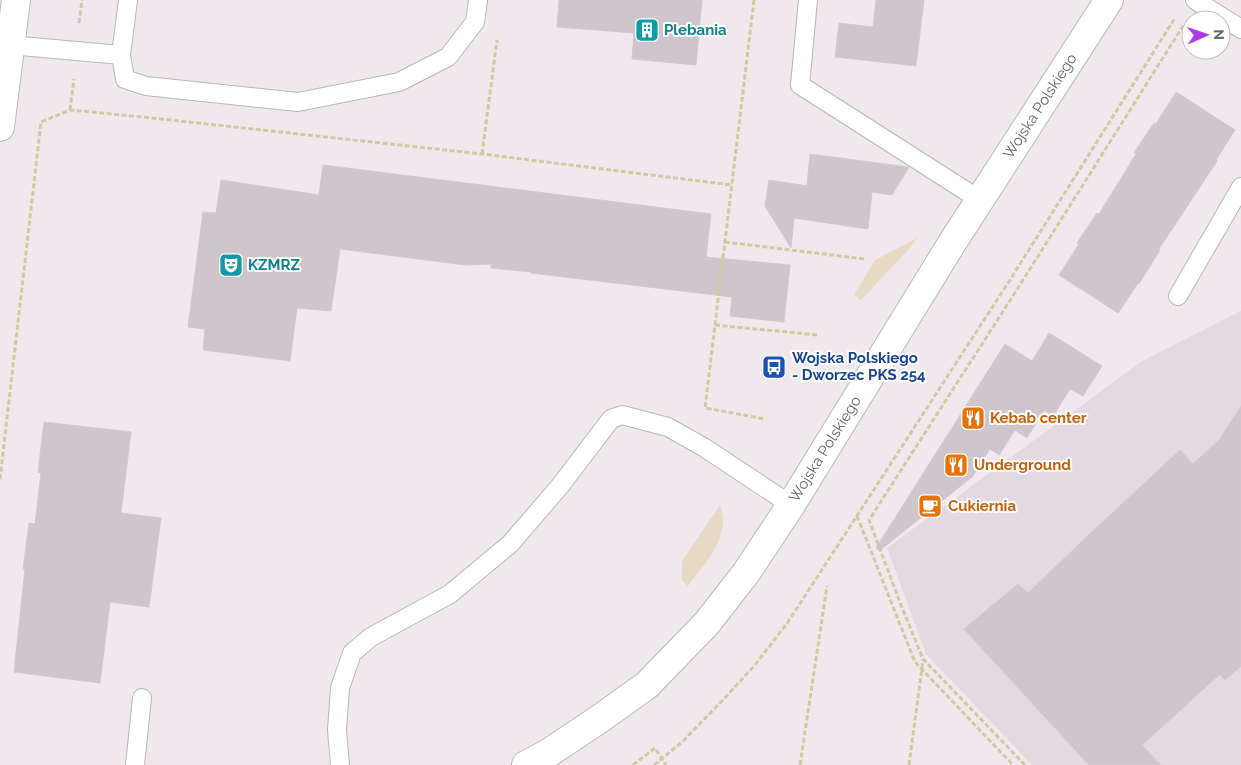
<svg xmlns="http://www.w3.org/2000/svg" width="1241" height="765" font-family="Raleway,sans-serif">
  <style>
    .education { fill: #e4d9e0 }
    .green { fill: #e7dac5 }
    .building { fill: #cfc6cc; stroke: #d6c6d1 }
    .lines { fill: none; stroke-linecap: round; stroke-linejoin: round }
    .lane-casing { stroke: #b3bab4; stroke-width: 20 }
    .secondary-casing { stroke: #b4bcb6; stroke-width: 30 }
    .path { stroke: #cfcaa3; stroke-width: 3; stroke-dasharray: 5 2.5; stroke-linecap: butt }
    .lane { stroke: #fff; stroke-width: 18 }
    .secondary { stroke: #fff; stroke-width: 28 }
    .labels { text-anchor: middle; stroke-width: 4; stroke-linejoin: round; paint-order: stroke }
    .culture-label { font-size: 15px; font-weight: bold; fill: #0d838f; stroke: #fff; text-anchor: start }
    .street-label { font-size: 15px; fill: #5f6860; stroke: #fff }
    .transit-label { font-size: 15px; font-weight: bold; fill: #164399; stroke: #fff; text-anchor: start }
    .food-label { font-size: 15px; font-weight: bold; fill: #c56008; stroke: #fff; text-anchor: start }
  </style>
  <rect width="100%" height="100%" fill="#f1e8ed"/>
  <!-- education -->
  <polygon class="education" points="1241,311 1241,765 1032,765 926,654 887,548 1142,361"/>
  <!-- green -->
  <g class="green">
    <polygon points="917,238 909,249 861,300 854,295 875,260"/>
    <path d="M 720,505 C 721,510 723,515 723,520 C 723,546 702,567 688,586 L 682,580 L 682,561 Z"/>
  </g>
  <!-- building -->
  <g class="building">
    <polygon points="559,0 702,0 696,65 632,59 634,33 557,27"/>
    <polygon points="876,0 924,0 916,66 835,57 839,23 873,27"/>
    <polygon points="1176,92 1235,130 1216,160 1217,161 1159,249 1160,250 1139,284 1138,283 1118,313 1059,275 1079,244 1077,243 1097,213 1099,214 1136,154 1134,153 1154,123 1156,124"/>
    <polygon points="810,154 908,167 909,167 892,195 872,192 868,229 794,218 791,248 765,206 769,180 807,186"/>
    <polygon points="323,165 711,214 706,257 790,265 784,322 730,316 732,297 531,273 531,272 491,268 491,264 465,265 340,249 331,311 297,308 290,361 203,350 205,329 188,327 203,212 216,213 221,180 319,195"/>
    <polygon points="1049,333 1102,366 1083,396 1070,389 1053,416 1044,410 1027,438 1015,430 999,455 990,449 972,477 879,551 876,548 1005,344 1032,361"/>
    <polygon points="1241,406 1241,666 1225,680 1220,674 1142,745 1161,765 1089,765 964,629 1018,584 1028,593 1096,528 1180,450 1193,464 1219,440"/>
    <polygon points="44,422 131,432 121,513 161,518 149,607 110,602 100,683 14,672 25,569 23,569 29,523 35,524 41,473 38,472"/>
  </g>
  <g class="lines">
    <!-- lane casing -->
    <g class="lane-casing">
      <g id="lane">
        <polyline points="808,0 800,85 980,200"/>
        <polyline points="1195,0 1241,29"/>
        <polyline points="10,45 121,55 128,0"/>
        <polyline points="121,55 125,79 146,86 298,102 399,82 448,57 475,22 478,0"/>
        <polyline points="1178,296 1241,187"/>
        <polyline points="135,765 142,698"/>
        <polyline points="340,765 337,730 340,688 352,653 371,637 450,594 510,544 560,486 611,419 622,415 668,427 705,448 791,505"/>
      </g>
    </g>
    <!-- secondary casing -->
    <g class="secondary-casing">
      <g id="secondary">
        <polyline points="0,127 16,0"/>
        <polyline points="526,765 547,754 598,720 647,685 707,623 746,573 791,505 952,243 1109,0"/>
      </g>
    </g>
    <!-- path -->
    <g class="path">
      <polyline points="754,0 705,408 765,419"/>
      <polyline points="79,23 82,0"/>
      <polyline points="70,110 74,79"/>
      <polyline points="482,154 497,40"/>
      <polyline points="725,242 865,259"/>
      <polyline points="715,325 817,335"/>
      <polyline points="0,479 41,122 70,110 143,117 482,154 732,185"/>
      <polyline points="857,516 915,662 1013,765"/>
      <polyline points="633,765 655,748 666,765"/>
      <polyline points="654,765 681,743 720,703 755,665 788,622 1008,283 1175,18"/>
      <polyline points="800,765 827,586"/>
      <polyline points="909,765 923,660"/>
      <polyline points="1025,765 923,659 901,605 869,520 1018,288 1183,26"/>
    </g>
    <!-- lane -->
    <use href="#lane" class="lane"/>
    <!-- secondary -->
    <use href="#secondary" class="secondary"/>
  </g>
  <!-- icons -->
  <defs>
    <g id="building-square" transform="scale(1.25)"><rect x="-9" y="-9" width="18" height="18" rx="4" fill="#0f9aa8" stroke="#fff"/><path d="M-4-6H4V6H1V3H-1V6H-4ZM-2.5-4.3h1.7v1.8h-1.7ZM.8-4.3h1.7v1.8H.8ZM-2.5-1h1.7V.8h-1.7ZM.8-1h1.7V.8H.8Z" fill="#fff"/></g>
    <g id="theatre-square" transform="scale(1.25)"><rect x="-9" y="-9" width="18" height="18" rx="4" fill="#0f9aa8" stroke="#fff"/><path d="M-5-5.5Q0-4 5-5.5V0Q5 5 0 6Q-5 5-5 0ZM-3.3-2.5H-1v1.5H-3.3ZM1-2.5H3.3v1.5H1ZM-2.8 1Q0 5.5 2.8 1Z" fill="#fff"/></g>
    <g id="bus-square" transform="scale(1.25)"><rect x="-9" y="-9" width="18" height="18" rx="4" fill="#1a4fb4" stroke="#fff"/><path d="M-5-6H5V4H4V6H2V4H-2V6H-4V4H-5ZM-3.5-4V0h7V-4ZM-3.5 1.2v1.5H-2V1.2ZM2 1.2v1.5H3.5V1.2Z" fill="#fff"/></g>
    <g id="restaurant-square" transform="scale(1.25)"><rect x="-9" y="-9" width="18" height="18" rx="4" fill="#e8710a" stroke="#fff"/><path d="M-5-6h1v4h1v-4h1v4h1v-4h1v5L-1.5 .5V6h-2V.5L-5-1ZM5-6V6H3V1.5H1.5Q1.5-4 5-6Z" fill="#fff"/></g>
    <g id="cafe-square" transform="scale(1.25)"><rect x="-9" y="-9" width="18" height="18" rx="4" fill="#e8710a" stroke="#fff"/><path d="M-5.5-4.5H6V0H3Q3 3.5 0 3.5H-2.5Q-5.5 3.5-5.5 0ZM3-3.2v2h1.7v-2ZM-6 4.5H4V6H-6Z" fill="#fff"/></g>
  </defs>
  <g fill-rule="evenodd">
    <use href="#building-square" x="647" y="30"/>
    <use href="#theatre-square" x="231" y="265"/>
    <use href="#bus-square" x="774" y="367"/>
    <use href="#restaurant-square" x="973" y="418"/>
    <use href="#restaurant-square" x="956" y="465"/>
    <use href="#cafe-square" x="930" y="506"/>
  </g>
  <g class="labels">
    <!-- culture labels -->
    <g class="culture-label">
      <text x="664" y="35">Plebania</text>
      <text x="248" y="270">KZMRZ</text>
    </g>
    <!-- street labels -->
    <g class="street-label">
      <text transform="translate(1040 106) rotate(-57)" y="5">Wojska Polskiego</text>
      <text transform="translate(825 449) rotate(-58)" y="5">Wojska Polskiego</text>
    </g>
    <!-- transit labels -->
    <g class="transit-label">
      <text x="792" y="363">Wojska Polskiego<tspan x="792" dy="17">- Dworzec PKS 254</tspan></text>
    </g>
    <!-- food labels -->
    <g class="food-label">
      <text x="990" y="423">Kebab center</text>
      <text x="974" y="470">Underground</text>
      <text x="948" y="511">Cukiernia</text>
    </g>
  </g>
  <!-- north arrow -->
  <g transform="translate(1206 35) rotate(88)"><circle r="24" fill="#ffffff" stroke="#bfc3bf"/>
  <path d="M0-4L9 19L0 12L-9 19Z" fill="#af38e7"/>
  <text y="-8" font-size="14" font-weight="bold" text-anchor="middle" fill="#5f6860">N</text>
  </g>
</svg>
